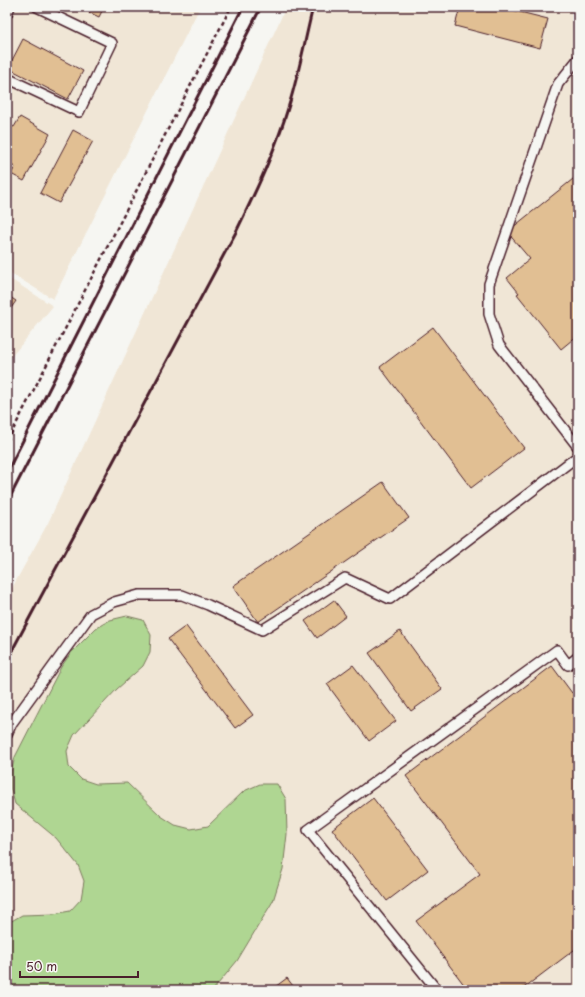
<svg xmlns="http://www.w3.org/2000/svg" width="585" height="997" font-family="'Playpen Sans',sans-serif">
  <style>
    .built { fill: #f0e6d6 }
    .green { fill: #afd692; stroke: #7c7a5e }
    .building { fill: #e1bf93; stroke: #4a1f2b }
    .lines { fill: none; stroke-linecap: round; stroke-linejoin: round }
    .service-casing { stroke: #4a1f2b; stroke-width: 12 }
    .path { stroke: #4a1f2b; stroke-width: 2.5; stroke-dasharray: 4 3; stroke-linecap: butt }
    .service { stroke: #f6f6f2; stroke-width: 9 }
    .rail { stroke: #4a1f2b; stroke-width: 3 }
  </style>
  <rect width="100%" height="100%" fill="#f6f6f2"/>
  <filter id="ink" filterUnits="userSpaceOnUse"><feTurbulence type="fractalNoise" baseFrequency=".025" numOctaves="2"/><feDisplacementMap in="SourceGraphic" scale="8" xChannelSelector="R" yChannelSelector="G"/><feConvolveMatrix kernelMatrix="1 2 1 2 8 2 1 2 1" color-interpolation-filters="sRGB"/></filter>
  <g filter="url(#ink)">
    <!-- built -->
    <g class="built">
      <polygon points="7,7 200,7 53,299 7,271"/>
      <polygon points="286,7 578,7 578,990 7,990 7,597 48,523"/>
      <polygon points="7,277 53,306 7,362"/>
    </g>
    <!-- green -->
    <polygon class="green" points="127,616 143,620 151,635 150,652 143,666 117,689 74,735 67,751 69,767 81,779 96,784 127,783 161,816 175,825 191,829 208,826 244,791 260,784 277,784 286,799 287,834 283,869 273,901 237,961 213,990 7,990 7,927 8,923 22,915 54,914 70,911 81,899 84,881 78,865 56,838 15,804 11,789 11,772 15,757 61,667 71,653 96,628 110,620"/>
    <!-- building -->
    <g class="building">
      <polygon points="78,7 104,7 99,17"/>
      <polygon points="460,7 500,7 548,19 540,48 455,26"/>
      <polygon points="23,39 83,71 68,99 8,68"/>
      <polygon points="20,117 50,134 24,181 11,174 15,167 7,163 7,124 14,127"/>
      <polygon points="73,130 93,141 59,203 40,193"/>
      <polygon points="578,175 578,335 561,349 517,294 519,293 507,278 530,259 507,232"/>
      <polygon points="7,295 16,301 7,314"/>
      <polygon points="433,327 524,448 471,488 380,367"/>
      <polygon points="383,482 409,518 258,622 233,586"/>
      <polygon points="334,600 346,616 317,638 305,621"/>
      <polygon points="186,626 253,715 235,728 168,639"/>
      <polygon points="400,631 442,689 411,711 369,653"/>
      <polygon points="353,665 396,721 369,741 327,684"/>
      <polygon points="552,666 572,693 578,689 578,947 521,990 468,990 416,921 480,874 406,776"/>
      <polygon points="373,798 428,870 387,901 332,829"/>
      <polygon points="287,978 296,990 271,990"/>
    </g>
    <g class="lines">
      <!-- service casing -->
      <g class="service-casing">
        <g id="service">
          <polyline points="7,14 10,7"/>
          <polyline points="578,59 558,84 489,284 489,314 499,345 578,447"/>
          <polyline points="7,78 79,112 112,43 37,7"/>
          <polyline points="7,734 12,723 91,614 114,602 139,595 182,595 208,605 262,630 345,578 390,599 578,456"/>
          <polyline points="437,990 308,830 557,650 568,665 578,657"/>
        </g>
      </g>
      <!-- path -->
      <g class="path">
        <polyline points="7,430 13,430 231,7"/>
        <polyline points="7,441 13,430"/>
      </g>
      <!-- service -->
      <use href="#service" class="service"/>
      <!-- rail -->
      <g class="rail">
        <polyline points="7,472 243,7"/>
        <polyline points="7,503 261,7"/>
        <path d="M 7,660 L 236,232 C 256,191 276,149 289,105 C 299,73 305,40 313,7"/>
      </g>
    </g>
  </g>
  <!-- margin -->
  <rect width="585" height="997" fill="none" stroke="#f6f6f2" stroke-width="24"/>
  <rect x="12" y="12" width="561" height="973" fill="none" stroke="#4a1f2b" stroke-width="1.5" filter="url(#ink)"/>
  <!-- scale -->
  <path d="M20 971v6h118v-6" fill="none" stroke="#4a1f2b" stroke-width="2"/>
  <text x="26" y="971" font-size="12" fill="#4a1f2b" stroke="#f6f6f2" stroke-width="3" paint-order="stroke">50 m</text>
</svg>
